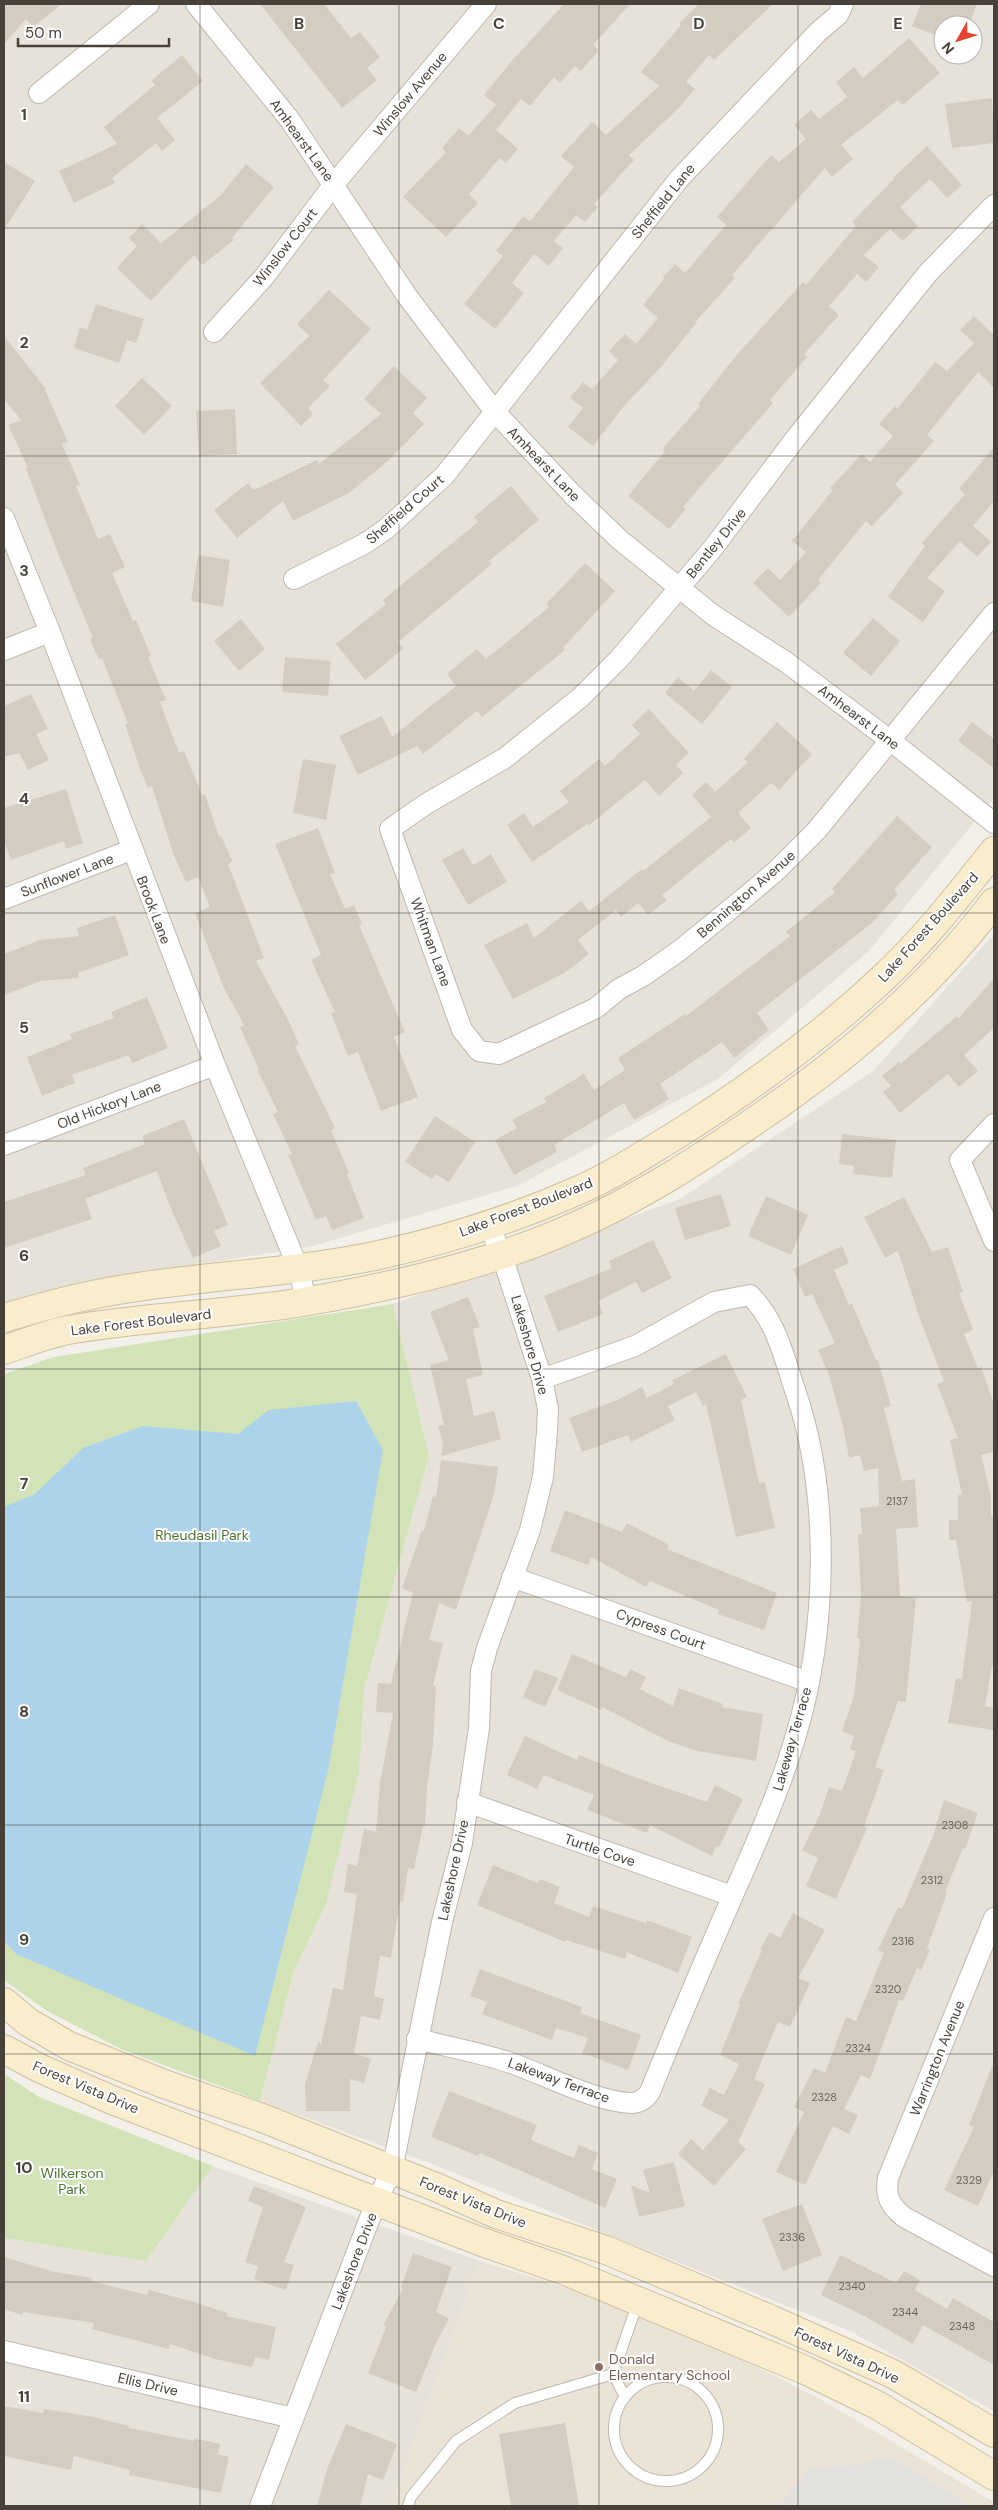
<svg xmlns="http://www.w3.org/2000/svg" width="998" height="2510" font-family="'DM Sans',sans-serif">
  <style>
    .residential { fill: #e7e2d9; fill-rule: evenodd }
    .education { fill: #ebe4d6 }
    .green { fill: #d1e3b7 }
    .parking { fill: #e3e1de }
    .water { fill: #add3ea }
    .building { fill: #d4ccc1 }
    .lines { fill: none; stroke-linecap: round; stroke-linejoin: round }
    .lane-casing { stroke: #beb8ae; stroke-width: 12 }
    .street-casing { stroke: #beb8ae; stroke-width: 22 }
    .secondary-casing { stroke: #cec09e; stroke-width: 30 }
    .lane { stroke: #fff; stroke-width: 10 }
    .street { stroke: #fff; stroke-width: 20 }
    .secondary { stroke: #f9edce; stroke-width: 28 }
    .grid { fill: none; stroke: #474139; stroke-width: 1; stroke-opacity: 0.55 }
    .education-dot { fill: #8d6e63; stroke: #fff; stroke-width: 2 }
    .labels { text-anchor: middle; stroke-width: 4; stroke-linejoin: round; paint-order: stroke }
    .number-label { font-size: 11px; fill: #6a645b }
    .street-label { font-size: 14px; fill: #474139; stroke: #fff }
    .park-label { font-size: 14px; fill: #4d7331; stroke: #fff }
    .education-label { font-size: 14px; fill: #785e54; stroke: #fff; text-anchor: start }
    .grid-label { font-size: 16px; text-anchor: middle; font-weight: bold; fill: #474139; stroke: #fff; stroke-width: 4; stroke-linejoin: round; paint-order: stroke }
  </style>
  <rect width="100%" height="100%" fill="#f3f0ea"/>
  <!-- residential -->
  <g class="residential">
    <path d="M 4,4 L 994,4 L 994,798 L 868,952 L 718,1079 L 517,1186 L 313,1246 L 87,1282 L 4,1303 ZM 943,25 L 973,25 L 973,55 L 943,55 Z"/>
    <polygon points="994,934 994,2411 850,2331 424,2161 260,2101 294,1971 325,1906 364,1690 429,1456 393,1304 680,1199 873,1071"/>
    <polygon points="213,2166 480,2261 390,2506 4,2506 4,2238 146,2261"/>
  </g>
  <!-- education -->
  <polygon class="education" points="480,2261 605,2300 698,2338 817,2397 994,2502 994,2506 390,2506"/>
  <!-- green -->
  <g class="green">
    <polygon points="393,1304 429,1456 364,1690 359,1772 325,1906 294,1971 260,2101 121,2049 47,2011 4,1980 4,1374 54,1357"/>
    <polygon points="4,2074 39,2097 213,2166 146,2261 4,2238"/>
  </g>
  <!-- parking -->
  <polygon class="parking" points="890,2457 956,2496 966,2506 778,2506 811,2467 856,2465"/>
  <!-- water -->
  <polygon class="water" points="356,1401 383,1450 328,1771 255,2056 16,1954 4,1941 4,1507 35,1494 83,1448 143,1426 238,1434 269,1410"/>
  <!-- building -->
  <g class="building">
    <polygon points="4,4 62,4 33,27 26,19 4,44"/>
    <polygon points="260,4 324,4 351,38 360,32 380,57 367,68 377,80 342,108"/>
    <polygon points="564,4 630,4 593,45 599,50 581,71 575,66 560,83 554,77 530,106 521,99 496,130 518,149 506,163 500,158 469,194 478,203 446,237 403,197 446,152 442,148 459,128 468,136 496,105 484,95 510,63"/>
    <polygon points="699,4 773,4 714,60 709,55 686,82 695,89 678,109 629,155 634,160 594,204 598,207 585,222 576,215 554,241 563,248 549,266 534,254 512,283 524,293 495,329 464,304 503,256 496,251 523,216 530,221 574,167 561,156 592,122 606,135 659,86 641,72 681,25 679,23"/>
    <polygon points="921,4 977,4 969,25 943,25 943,38 912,26"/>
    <polygon points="909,38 940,73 903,105 898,100 841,145 853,159 832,177 825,168 732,275 735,278 696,321 697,322 661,367 624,406 593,446 568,427 583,408 570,398 583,382 592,389 618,360 609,351 625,334 636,344 658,318 643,305 664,279 663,277 675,264 685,273 726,225 717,217 771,155 779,162 806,139 794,125 811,110 819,119 847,97 836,82 854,67 863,78"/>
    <polygon points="182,55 203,81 157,118 175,140 162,151 156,143 112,178 115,183 74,203 59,171 117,144 104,127 155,85 151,81"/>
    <polygon points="992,98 994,143 952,148 945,104"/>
    <polygon points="927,146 962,185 947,198 930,179 900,207 918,226 903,241 890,229 864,255 879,267 866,282 857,274 829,306 839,315 804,354 807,357 770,400 773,403 683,507 686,509 669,529 628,496 665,451 663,448 700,406 698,404 734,358 803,282 806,285 856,226 852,222 894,179 893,178"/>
    <polygon points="4,162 35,181 4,230"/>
    <polygon points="246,164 274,187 232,238 234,240 202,265 194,255 151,301 117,268 137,246 129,238 142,224 161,243 220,196"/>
    <polygon points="329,290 371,329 323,380 330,386 308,408 313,414 301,426 260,383 309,336 297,324"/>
    <polygon points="96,304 144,319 136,343 127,340 119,363 74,348 80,327 87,330"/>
    <polygon points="974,316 994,335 994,388 978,372 927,435 934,441 895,485 903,493 872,526 866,521 818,580 821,583 789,617 753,583 768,568 780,580 806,552 792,541 833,490 830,488 862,454 870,462 893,436 879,424 895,406 897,409 935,362 947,371 974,343 960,330"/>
    <polygon points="4,336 46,389 45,390 68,442 62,444 80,485 76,486 98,539 110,534 125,567 112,573 133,621 136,620 151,656 148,657 166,700 160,702 179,753 184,751 202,795 205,794 219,837 221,836 233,862 228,864 264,958 256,961 288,1020 299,1044 295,1046 335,1128 331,1130 349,1173 347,1174 364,1218 332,1230 326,1216 316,1220 288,1155 292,1154 273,1114 278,1112 258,1071 259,1070 240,1027 244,1025 223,986 195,913 210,907 198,877 186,882 174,856 152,786 148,788 140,769 125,724 128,723 102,658 99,660 90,639 93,638 59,556 26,469 28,468 8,425 21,420 4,399"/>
    <polygon points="394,366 427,398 413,413 424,424 389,460 349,493 293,521 283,501 237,538 214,510 248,483 254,490 317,460 319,464 381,414 364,399"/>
    <polygon points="142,378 172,406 144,435 115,406"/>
    <polygon points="235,409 237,454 199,456 196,411"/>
    <polygon points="994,447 994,501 973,526 991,542 977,557 960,541 927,578 945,591 923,622 888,597 925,546 922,543 965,494 959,489"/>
    <polygon points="511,486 539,520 489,561 492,564 398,642 404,648 365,680 336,644 386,604 383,600 478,522 474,517"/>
    <polygon points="198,555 230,560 223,607 191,601"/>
    <polygon points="585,563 615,591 563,648 565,650 482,717 477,711 423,754 417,746 358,775 339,736 382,716 392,737 456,686 447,674 477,649 486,659 549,607 546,604"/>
    <polygon points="873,618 900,641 871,676 843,653"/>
    <polygon points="241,619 265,649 239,671 214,641"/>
    <polygon points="285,657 331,661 328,696 282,692"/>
    <polygon points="711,670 732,687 702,724 665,693 678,677 694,691"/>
    <polygon points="31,694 48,729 36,734 49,760 28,770 19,753 4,757 4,706"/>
    <polygon points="649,709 689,753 676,765 683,773 659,796 645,780 588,826 587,824 532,862 507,825 524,813 533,827 569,802 560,791 599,759 605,766 640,734 632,725"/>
    <polygon points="777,722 812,754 779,790 771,783 738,813 751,828 734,843 731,839 662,895 667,900 648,915 638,903 621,917 616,910 578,940 589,954 566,972 513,999 484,945 527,923 534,938 581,901 589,911 642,869 643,871 711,817 692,795 706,782 715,792 748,762 744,759"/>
    <polygon points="972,722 994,739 994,768 958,741"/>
    <polygon points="303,759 336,765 326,820 293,813"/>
    <polygon points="66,789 83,843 66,849 64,841 11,860 4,841 4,808"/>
    <polygon points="897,816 932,847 894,890 898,894 872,923 757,1013 769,1030 734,1058 722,1042 660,1084 669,1099 634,1120 624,1103 554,1145 557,1152 514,1175 495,1140 517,1128 512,1120 546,1102 544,1098 584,1074 594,1090 625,1070 618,1058 685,1014 686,1016 790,936 786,932 835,892 832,889"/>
    <polygon points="318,828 335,873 330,874 345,909 354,905 362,924 359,925 405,1032 394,1037 418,1097 381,1111 358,1052 348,1056 331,1013 335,1012 311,960 321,955 275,844"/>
    <polygon points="463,848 473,865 491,854 507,882 468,905 442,860"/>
    <polygon points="115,915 129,955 78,973 79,978 41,981 4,995 4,954 40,940 79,936 77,928"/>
    <polygon points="994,978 994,1028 964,1055 978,1071 959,1087 948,1074 900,1113 883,1092 891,1086 882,1076 899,1062 900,1064 957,1016 959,1018"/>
    <polygon points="147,997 168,1048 132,1063 129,1055 72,1075 75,1083 42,1096 27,1057 72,1039 70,1034 114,1018 111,1012"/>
    <polygon points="435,1116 475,1142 449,1182 436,1174 432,1179 405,1162"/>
    <polygon points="184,1119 228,1225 214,1231 221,1246 193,1258 169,1204 157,1171 85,1199 92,1219 4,1248 4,1202 86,1175 83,1168 145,1144 142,1136"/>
    <polygon points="842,1134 896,1140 892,1178 853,1174 854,1166 839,1164"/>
    <polygon points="721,1194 731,1226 685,1240 675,1208"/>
    <polygon points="766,1196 808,1215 791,1255 748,1236"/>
    <polygon points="904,1197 932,1252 948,1247 963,1292 959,1293 973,1330 964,1334 978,1368 981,1367 994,1404 994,1452 981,1455 991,1496 991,1516 994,1517 994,1666 992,1666 985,1706 994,1708 994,1730 948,1723 956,1678 962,1679 972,1601 967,1602 956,1540 949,1540 949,1520 958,1520 958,1495 962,1495 950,1440 958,1438 937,1384 944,1381 921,1322 898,1251 885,1258 864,1217"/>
    <polygon points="653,1240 672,1278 642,1293 636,1282 598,1301 603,1314 558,1332 544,1296 612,1268 609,1261"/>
    <polygon points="842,1246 849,1263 834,1270 849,1305 852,1304 876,1360 878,1360 891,1406 884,1408 902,1481 915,1479 918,1527 896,1529 900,1596 916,1598 906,1702 898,1701 875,1767 884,1770 864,1826 867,1828 836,1899 806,1886 818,1858 802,1850 820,1814 829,1787 842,1791 856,1751 850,1749 854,1736 842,1731 854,1696 860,1639 857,1638 861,1597 858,1534 862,1534 860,1508 879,1506 878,1468 864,1471 860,1455 849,1458 843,1426 829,1375 818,1350 835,1343 812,1294 805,1297 793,1269"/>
    <polygon points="468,1297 480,1327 473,1329 483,1375 466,1379 474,1416 494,1411 501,1439 441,1456 443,1444 438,1426 444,1425 430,1365 449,1360 430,1312"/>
    <polygon points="726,1354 747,1397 741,1400 759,1483 765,1482 775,1528 736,1537 706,1404 703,1406 696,1392 668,1406 675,1420 631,1442 628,1435 582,1452 569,1418 617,1400 642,1387 647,1398 674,1384 672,1380"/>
    <polygon points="441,1460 498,1467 494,1494 456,1610 439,1603 429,1640 443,1643 433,1686 436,1686 433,1745 427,1787 425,1826 423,1826 414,1869 408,1868 403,1902 400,1901 391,1958 380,1956 374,1996 384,1999 380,2020 361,2016 354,2053 371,2059 364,2083 350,2079 350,2111 306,2111 305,2084 318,2042 321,2044 333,1988 343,1990 357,1894 344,1892 348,1864 357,1866 364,1829 376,1832 380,1783 393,1713 376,1712 378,1683 391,1684 413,1593 402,1588 422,1530 424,1531 433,1496 436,1497"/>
    <polygon points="565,1510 622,1532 627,1523 669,1545 667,1549 777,1593 764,1630 718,1614 719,1610 650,1581 646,1587 591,1557 588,1565 550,1551"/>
    <polygon points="572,1654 626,1677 630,1669 646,1677 640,1689 673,1706 679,1688 723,1704 721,1707 763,1714 756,1761 697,1751 668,1741 602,1707 601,1710 557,1690"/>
    <polygon points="535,1669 558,1678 545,1707 523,1697"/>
    <polygon points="525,1736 577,1760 579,1755 637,1778 707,1802 715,1785 743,1799 719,1847 716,1846 712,1856 650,1825 647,1833 587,1810 594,1795 558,1781 544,1775 537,1789 507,1775"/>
    <polygon points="944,1800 978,1813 965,1849 963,1848 945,1892 947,1893 927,1948 930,1950 921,1970 917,1968 903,2001 899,2000 870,2079 861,2075 844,2109 858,2115 849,2134 833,2126 805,2185 776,2172 804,2112 794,2107 814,2068 825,2073 846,2017 856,2021 884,1953 878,1950 898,1907 902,1909 933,1836"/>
    <polygon points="493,1865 538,1883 540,1879 560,1887 554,1903 589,1917 593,1906 646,1923 647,1920 692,1937 678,1973 627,1952 625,1959 566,1940 565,1942 477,1905"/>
    <polygon points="793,1913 825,1930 798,1978 810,1983 790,2027 778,2022 754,2079 765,2084 738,2142 746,2149 714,2186 678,2154 691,2139 703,2150 729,2120 701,2106 710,2088 724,2095 739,2064 720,2055 740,2005 738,2004 762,1950 760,1949 770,1932 780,1938"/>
    <polygon points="480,1969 582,2007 580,2013 641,2035 628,2070 582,2053 588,2038 556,2028 552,2040 482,2014 487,2002 470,1996"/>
    <polygon points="993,2064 994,2171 978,2206 944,2190 974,2127 969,2125"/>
    <polygon points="449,2091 537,2125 531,2140 574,2158 579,2145 598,2153 592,2169 617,2179 605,2208 480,2153 478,2156 431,2137"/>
    <polygon points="674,2162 685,2206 639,2217 631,2185 650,2193 643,2170"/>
    <polygon points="254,2186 306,2207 284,2262 294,2265 286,2290 254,2279 258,2266 245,2262 263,2207 248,2201"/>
    <polygon points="802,2204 822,2255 783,2271 762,2219"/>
    <polygon points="413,2253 452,2267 436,2312 449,2319 436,2343 416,2392 368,2373 386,2327 383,2326 403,2288 401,2287"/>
    <polygon points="840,2255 896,2283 904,2271 920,2280 915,2290 947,2309 953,2298 994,2322 994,2365 923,2325 913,2344 866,2317 821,2295"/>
    <polygon points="4,2257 55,2272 92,2278 91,2281 147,2295 149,2290 194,2302 228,2313 227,2316 276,2327 269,2360 255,2357 252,2367 215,2359 170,2344 169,2349 92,2329 94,2323 23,2312 22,2315 4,2309"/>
    <polygon points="4,2406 43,2413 44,2409 94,2417 129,2426 129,2428 194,2441 194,2438 220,2444 218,2454 229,2457 221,2493 129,2475 130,2470 74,2456 71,2470 4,2456"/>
    <polygon points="565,2423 579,2506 511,2506 499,2434"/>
    <polygon points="346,2424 397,2444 383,2480 368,2474 360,2506 317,2506 327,2469"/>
  </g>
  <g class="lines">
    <!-- lane casing -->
    <g class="lane-casing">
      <g id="lane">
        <circle cx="666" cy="2429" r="52"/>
        <polyline points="625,2397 613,2374 638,2302"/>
        <polyline points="408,2506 411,2497 456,2441 515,2403 613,2374"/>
      </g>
    </g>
    <!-- street casing -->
    <g class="street-casing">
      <g id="street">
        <polyline points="196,4 290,120 407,296 495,412 573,495 620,540 713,615 786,662 891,741 994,823"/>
        <polyline points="39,93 149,4"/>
        <polyline points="994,205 928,273 795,439 713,548 619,659 581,697 505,758 426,804 390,829 462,1030 479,1051 499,1054 596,1008 619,989 643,976 679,951 749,894 776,871 817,830 994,613"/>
        <polyline points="214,332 264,277 334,184 486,4"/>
        <polyline points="4,518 50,632 215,1065 299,1270 306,1301"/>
        <polyline points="294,579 364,544 386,529 444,476 679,179 818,32 838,15 843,4"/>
        <polyline points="4,650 50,632"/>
        <polyline points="4,899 131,850"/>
        <polyline points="994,1124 960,1160 994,1241"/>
        <polyline points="4,1145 215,1065"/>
        <polyline points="512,1577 809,1682"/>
        <polyline points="467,1802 732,1896"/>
        <path d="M 994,1918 L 888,2178 C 885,2196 890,2206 904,2217 L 994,2266"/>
        <path d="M 417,2039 C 449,2047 483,2053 514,2064 C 547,2076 597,2102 631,2103 C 640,2103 646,2098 650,2092 C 677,2025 705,1959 734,1893 C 757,1841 780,1790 796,1735 C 827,1632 831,1496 796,1393 C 784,1358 777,1322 750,1295 L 714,1302 L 635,1346 L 542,1379"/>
        <polyline points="4,2351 293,2418"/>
        <polyline points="260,2506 376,2202 392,2170 442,1922 462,1843 479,1728 481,1671 487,1648 530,1530 543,1477 547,1432 548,1409 542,1379 504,1262 489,1224"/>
      </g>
    </g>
    <!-- secondary casing -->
    <g class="secondary-casing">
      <g id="secondary">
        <path d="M 4,1318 C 44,1306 84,1295 125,1289 C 210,1275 295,1273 379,1255 C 447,1240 516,1218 579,1190 C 612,1176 643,1155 673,1137 C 748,1090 818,1039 882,979 C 923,941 959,895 994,851"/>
        <path d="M 4,1350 C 25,1343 47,1334 68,1330 C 146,1316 225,1315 303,1302 C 391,1287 488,1265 569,1229 C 637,1200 698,1160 759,1118 C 846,1059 930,987 994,902"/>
        <polyline points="4,2002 28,2022 69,2046 164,2084 265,2119 438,2188 496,2214 606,2250 770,2319 893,2374 994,2433"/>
        <polyline points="4,2049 39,2068 112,2100 482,2242 563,2270 805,2370 877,2405 994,2476"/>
      </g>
    </g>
    <!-- lane -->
    <use href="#lane" class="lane"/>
    <!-- street -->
    <use href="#street" class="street"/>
    <!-- secondary -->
    <use href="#secondary" class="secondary"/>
  </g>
  <!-- grid -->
  <path class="grid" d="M 200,4 L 200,2506M 399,4 L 399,2506M 599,4 L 599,2506M 798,4 L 798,2506M 4,228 L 994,228M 4,456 L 994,456M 4,685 L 994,685M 4,913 L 994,913M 4,1141 L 994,1141M 4,1369 L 994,1369M 4,1597 L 994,1597M 4,1825 L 994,1825M 4,2054 L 994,2054M 4,2282 L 994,2282"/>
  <!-- markers -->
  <circle class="education-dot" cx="599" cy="2367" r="5"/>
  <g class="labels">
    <!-- number labels -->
    <g class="number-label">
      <text x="897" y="1505">2137</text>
      <text x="955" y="1829">2308</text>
      <text x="932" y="1884">2312</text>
      <text x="903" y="1945">2316</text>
      <text x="888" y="1993">2320</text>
      <text x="858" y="2052">2324</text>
      <text x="824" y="2101">2328</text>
      <text x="969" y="2184">2329</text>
      <text x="792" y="2241">2336</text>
      <text x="852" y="2290">2340</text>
      <text x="905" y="2316">2344</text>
      <text x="962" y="2330">2348</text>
    </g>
    <!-- street labels -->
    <g class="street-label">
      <text transform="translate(410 94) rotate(-50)" y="5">Winslow Avenue</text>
      <text transform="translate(302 140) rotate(54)" y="5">Amhearst Lane</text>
      <text transform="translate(663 201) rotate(-51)" y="5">Sheffield Lane</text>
      <text transform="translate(285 247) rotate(-52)" y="5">Winslow Court</text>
      <text transform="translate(544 464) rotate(46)" y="5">Amhearst Lane</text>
      <text transform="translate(405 509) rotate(-41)" y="5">Sheffield Court</text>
      <text transform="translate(716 543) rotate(-51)" y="5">Bentley Drive</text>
      <text transform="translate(859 717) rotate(37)" y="5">Amhearst Lane</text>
      <text transform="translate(67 875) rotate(-21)" y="5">Sunflower Lane</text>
      <text transform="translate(746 894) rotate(-41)" y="5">Bennington Avenue</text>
      <text transform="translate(154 910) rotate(69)" y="5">Brook Lane</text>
      <text transform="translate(928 927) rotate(-48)" y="5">Lake Forest Boulevard</text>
      <text transform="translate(431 942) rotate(70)" y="5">Whitman Lane</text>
      <text transform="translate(109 1105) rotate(-21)" y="5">Old Hickory Lane</text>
      <text transform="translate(526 1207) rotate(-21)" y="5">Lake Forest Boulevard</text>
      <text transform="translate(141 1322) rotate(-7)" y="5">Lake Forest Boulevard</text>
      <text transform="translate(530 1345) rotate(74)" y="5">Lakeshore Drive</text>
      <text transform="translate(661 1629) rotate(20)" y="5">Cypress Court</text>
      <text transform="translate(792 1739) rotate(-74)" y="5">Lakeway Terrace</text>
      <text transform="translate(600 1850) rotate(19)" y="5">Turtle Cove</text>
      <text transform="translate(453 1870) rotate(-78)" y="5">Lakeshore Drive</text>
      <text transform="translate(937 2058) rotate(-68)" y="5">Warrington Avenue</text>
      <text transform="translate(559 2080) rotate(20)" y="5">Lakeway Terrace</text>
      <text transform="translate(86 2087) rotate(23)" y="5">Forest Vista Drive</text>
      <text transform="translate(473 2202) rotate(22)" y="5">Forest Vista Drive</text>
      <text transform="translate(354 2261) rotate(-69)" y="5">Lakeshore Drive</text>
      <text transform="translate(847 2355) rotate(25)" y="5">Forest Vista Drive</text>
      <text transform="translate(148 2384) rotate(13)" y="5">Ellis Drive</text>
    </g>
    <!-- park labels -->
    <g class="park-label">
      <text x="202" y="1540">Rheudasil Park</text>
      <text x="72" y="2178">Wilkerson<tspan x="72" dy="16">Park</tspan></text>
    </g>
    <!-- education labels -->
    <g class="education-label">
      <text x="609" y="2364">Donald<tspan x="609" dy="16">Elementary School</tspan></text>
    </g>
  </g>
  <g class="grid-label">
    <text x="299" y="29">B</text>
    <text x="499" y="29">C</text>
    <text x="699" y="29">D</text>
    <text x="898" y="29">E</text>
    <text x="24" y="120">1</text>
    <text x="24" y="348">2</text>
    <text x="24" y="576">3</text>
    <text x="24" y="804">4</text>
    <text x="24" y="1033">5</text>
    <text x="24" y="1261">6</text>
    <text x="24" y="1489">7</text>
    <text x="24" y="1717">8</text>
    <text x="24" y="1945">9</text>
    <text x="24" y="2173">10</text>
    <text x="24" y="2402">11</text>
  </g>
  <!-- border -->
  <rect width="998" height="2510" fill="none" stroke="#474139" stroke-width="10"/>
  <!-- north arrow -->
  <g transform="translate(958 40) rotate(231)"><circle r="24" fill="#ffffff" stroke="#b5b3b0"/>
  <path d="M0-4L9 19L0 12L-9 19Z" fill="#e54430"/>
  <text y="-8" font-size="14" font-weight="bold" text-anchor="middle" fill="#474139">N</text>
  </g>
  <!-- scale -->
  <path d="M18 38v8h151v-8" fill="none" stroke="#474139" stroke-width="2.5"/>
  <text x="25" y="38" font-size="15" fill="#474139" stroke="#ffffff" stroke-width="4" paint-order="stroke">50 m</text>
</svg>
